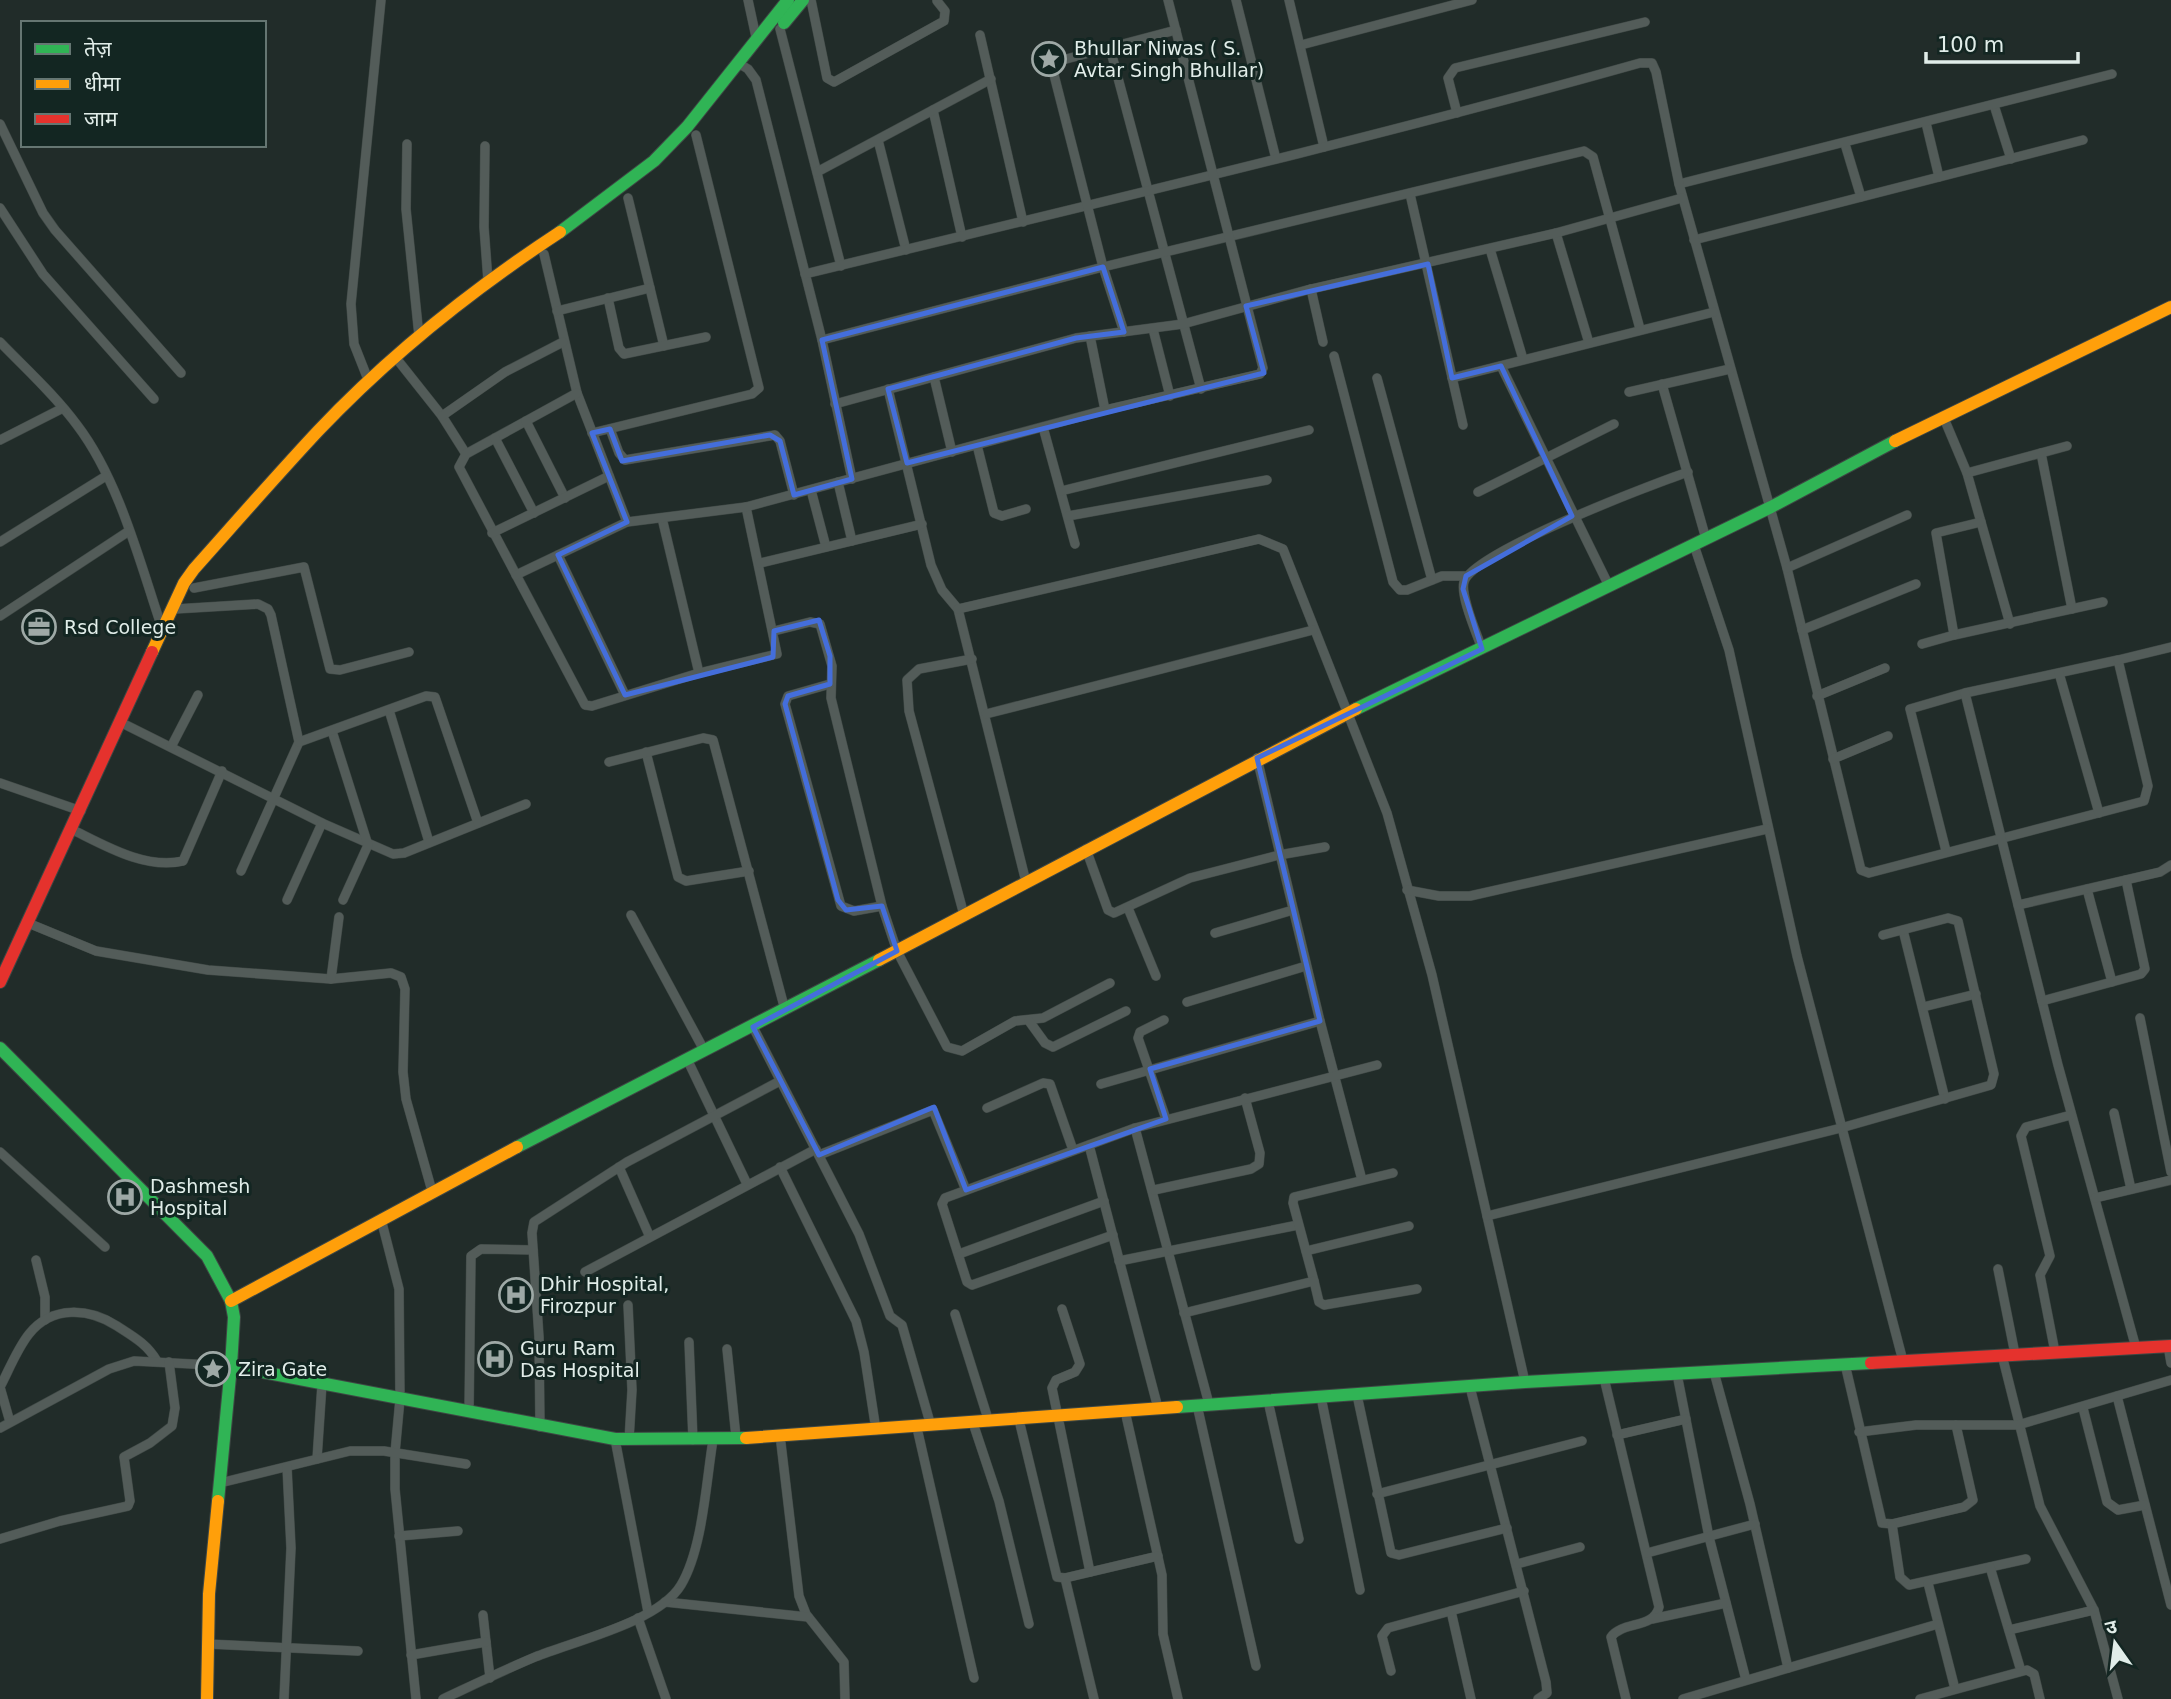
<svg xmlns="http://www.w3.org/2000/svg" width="2171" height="1699" font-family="'DejaVu Sans','Noto Sans Devanagari',sans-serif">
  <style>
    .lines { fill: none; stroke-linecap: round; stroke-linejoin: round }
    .street-casing { stroke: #3e4744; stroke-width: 10 }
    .fast-casing { stroke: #3e4744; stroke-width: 14 }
    .slow-casing { stroke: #3e4744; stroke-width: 14 }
    .jam-casing { stroke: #3e4744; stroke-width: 14 }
    .street { stroke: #535c59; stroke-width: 9 }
    .fast { stroke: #30b455; stroke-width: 12 }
    .slow { stroke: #ff9f0a; stroke-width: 12 }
    .jam { stroke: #e5322d; stroke-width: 12 }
    .marked { fill: none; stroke: #446edb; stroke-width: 5; stroke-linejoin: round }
    .labels { text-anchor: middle; stroke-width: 6; stroke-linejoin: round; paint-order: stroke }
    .poi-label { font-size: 19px; fill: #e1ede9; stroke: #132622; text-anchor: start }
  </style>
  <rect width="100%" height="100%" fill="#212c29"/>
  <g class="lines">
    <!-- street casing -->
    <g class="street-casing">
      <g id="street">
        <polyline points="748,0 756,37"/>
        <polyline points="811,0 827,78 834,82 944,21 945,11 937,1"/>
        <polyline points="1236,0 1276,159"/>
        <polyline points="1289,0 1324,147"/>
        <polyline points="780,29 841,266"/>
        <polyline points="980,35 1023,222"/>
        <polyline points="1301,45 1472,0"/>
        <polyline points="1110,48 1201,389"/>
        <polyline points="738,63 748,69 756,80 822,340 852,479"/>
        <polyline points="1994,105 2011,159"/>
        <polyline points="933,110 962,237"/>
        <polyline points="1457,113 1448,78 1455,68 1645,22"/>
        <polyline points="1926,123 1939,177"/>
        <polyline points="0,124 43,213 55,230 181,373"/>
        <polyline points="878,140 906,250"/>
        <polyline points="407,144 406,209 419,336"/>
        <polyline points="1845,144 1861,197"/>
        <polyline points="485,146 484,227 488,281"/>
        <polyline points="817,172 991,79"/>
        <polyline points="1679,184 2112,74"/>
        <polyline points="1410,194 1463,425"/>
        <polyline points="628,198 664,346"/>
        <polyline points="0,208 43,274 154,399"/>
        <polyline points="1556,233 1589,343"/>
        <polyline points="1694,240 2083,140"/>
        <polyline points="1490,249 1523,359"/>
        <polyline points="544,254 577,393 627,522"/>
        <path d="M 805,274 C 1084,206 1363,141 1640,63 L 1652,63 L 1656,72 L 1679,184 L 1787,568 L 1861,870 L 1869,873 L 2144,801 L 2148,786 L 2118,660 L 1965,693 L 1910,709 L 1946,851"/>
        <polyline points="1311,289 1323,342"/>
        <polyline points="608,298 619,348 624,354 706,337"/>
        <polyline points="557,311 650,288"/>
        <polyline points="1153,329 1170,396"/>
        <polyline points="1124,332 1103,267 1051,63 1176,30"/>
        <polyline points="1090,336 1105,410"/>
        <polyline points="822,340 1103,267 1584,151 1593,157 1640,329"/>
        <path d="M 0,342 C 26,369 55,395 77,425 C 119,480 140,563 162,628"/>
        <polyline points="1334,356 1393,582 1400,590 1407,590 1442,576 1466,576"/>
        <polyline points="396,358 442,416 466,454"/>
        <polyline points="1501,366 1609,586"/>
        <polyline points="934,377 952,452"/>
        <polyline points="1377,378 1432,580"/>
        <polyline points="1452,378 1714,312"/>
        <polyline points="369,382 354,344 351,304 381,0"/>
        <polyline points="1662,384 1706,539"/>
        <polyline points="888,389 931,565 942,590 958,609 1026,882"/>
        <polyline points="1629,392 1730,369"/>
        <polyline points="577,393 466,454 459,467 585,705 592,706 699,673 777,654 746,507"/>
        <polyline points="835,404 1076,338 1183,324 1307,290 1556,233 1682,198"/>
        <polyline points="442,416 505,372 563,342"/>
        <polyline points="1943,416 1967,473 2010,624"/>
        <polyline points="526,421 565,498"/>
        <polyline points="1043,427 1075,544"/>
        <polyline points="610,429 619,453 625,460 775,435 780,441 794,495"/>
        <polyline points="592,433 752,394 759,388 696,135"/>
        <polyline points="495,438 534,513"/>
        <polyline points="0,440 63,408"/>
        <polyline points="977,445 994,513 1002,516 1026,509"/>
        <polyline points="2041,453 2072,609"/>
        <polyline points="1967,473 2067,446"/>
        <polyline points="838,482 852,541"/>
        <polyline points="811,490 826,547"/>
        <polyline points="1061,491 1309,430"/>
        <polyline points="1478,492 1614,424"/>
        <polyline points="1068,516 1267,480"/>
        <polyline points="662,518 699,673"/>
        <polyline points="492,533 609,476"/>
        <polyline points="0,542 106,476"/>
        <polyline points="1694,545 1729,650 1797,956 1903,1361"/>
        <polyline points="558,555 625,695"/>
        <polyline points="760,563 922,524"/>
        <polyline points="1787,568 1907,515"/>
        <polyline points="516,575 627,522 746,507 1105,410 1260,374 1263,368 1168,0"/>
        <polyline points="194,588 304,567 330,669 340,670 409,652"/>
        <polyline points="175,609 258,604 268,609 271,615 299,742 241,871"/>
        <polyline points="958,609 1259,539 1283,549 1387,813 1432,975 1525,1382"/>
        <polyline points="0,616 129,531"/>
        <polyline points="1802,630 1916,584"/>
        <polyline points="774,631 810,622 820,624 832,666 831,698 882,906 897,951 947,1047 962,1051 1015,1021 1043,1018 1110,983"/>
        <polyline points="1954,635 2103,602"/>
        <polyline points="1922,644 1954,635 1936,533 1981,522"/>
        <path d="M 1482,649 C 1477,634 1460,596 1464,582 C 1471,553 1653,484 1688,472"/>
        <polyline points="2118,660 2171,647"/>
        <polyline points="2059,673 2099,813"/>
        <polyline points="830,684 788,696 785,704 841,906 854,911 882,906"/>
        <polyline points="1965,693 2058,1065 2136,1348"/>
        <polyline points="1817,696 1885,668"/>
        <polyline points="389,710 429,842"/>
        <polyline points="986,714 1313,630"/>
        <polyline points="122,723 322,823 393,854 404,853 526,804"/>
        <polyline points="332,731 368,845 343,900"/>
        <polyline points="299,742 426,696 435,697 478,823"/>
        <polyline points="171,747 198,695"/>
        <polyline points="646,752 678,877 686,881 749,871"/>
        <polyline points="1257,758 1320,1021 1362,1180"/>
        <polyline points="1833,759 1888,736"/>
        <polyline points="609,762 703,738 713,740 785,1010"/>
        <polyline points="0,783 81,811"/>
        <path d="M 71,829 C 104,845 145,870 183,861 L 222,771"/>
        <polyline points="1086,849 1108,910 1114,913 1190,878 1279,855 1325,847"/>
        <polyline points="2087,889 2112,982"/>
        <polyline points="1407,890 1439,896 1470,896 1767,829"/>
        <polyline points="287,900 322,823"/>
        <polyline points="2018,905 2160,872 2171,865"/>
        <polyline points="1128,908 1156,976"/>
        <polyline points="631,915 704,1050"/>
        <polyline points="964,915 909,711 907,680 919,669 972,659"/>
        <polyline points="28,923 96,951 208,970 331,979 391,973 401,977 405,989 403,1072 406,1099 432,1191"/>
        <polyline points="1903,930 1945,1099"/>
        <polyline points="1215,933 1293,910"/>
        <polyline points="331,979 339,917"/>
        <polyline points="2042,1001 2141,974 2145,969 2126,880"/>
        <polyline points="1187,1002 1306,966"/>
        <polyline points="1923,1007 1976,994"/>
        <polyline points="2140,1018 2171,1172"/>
        <polyline points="1164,1020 1140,1032 1138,1038 1166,1119"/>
        <polyline points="1029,1021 1045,1043 1053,1047 1126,1011"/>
        <polyline points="753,1027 859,1234 890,1316 902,1325 931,1426"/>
        <polyline points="687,1059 747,1184"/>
        <polyline points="1101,1084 1320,1021"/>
        <polyline points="987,1108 1043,1083 1050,1084 1073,1150"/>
        <polyline points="2114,1113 2131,1189"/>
        <polyline points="1135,1128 1209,1404"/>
        <polyline points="1089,1145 1158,1408"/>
        <polyline points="0,1152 105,1247"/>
        <polyline points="819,1155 933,1110 966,1190"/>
        <polyline points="619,1167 649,1235"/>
        <polyline points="780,1167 856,1321 864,1352 876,1430"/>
        <polyline points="1154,1190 1251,1169 1259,1164 1260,1153 1245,1098"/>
        <polyline points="2095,1198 2171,1180"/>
        <polyline points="1487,1216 1841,1128 1991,1085 1994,1074 1958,921 1948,918 1883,935"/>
        <polyline points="381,1219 399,1289 400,1399 395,1453 395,1489 416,1699"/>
        <polyline points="1113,1235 972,1285 967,1282 942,1204 945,1198 1135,1128 1377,1065"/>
        <polyline points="1306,1251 1409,1226"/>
        <polyline points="959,1254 1104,1201"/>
        <polyline points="36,1260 45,1297 45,1320"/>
        <polyline points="1119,1261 1298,1225"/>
        <polyline points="1998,1269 2015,1354"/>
        <polyline points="585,1272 816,1149"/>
        <polyline points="1314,1281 1293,1203 1294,1197 1393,1173"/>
        <polyline points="628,1305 632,1390 629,1440"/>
        <polyline points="1062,1309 1080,1364 1075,1372 1056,1380 1052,1388 1090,1572"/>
        <polyline points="1184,1313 1314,1281 1319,1302 1324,1305 1417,1289"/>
        <polyline points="955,1314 989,1422"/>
        <polyline points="689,1342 693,1440"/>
        <polyline points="2168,1346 2171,1363"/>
        <polyline points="727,1349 736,1437"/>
        <polyline points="2055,1352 2040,1275 2050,1256 2021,1136 2026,1127 2071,1115"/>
        <polyline points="2002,1355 2040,1506 2094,1610 2118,1699"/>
        <polyline points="1845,1364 1882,1523 1892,1524 1964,1507 1973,1500 1956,1425"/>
        <polyline points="1714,1372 1750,1504 1788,1668"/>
        <polyline points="1677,1374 1709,1537 1746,1680"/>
        <path d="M 1604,1378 L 1659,1607 C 1654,1629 1622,1621 1611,1637 L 1626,1699"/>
        <polyline points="1470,1387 1546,1682 1547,1693 1538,1699"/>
        <polyline points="1357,1395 1391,1553 1399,1555 1507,1528"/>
        <polyline points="2117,1396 2171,1605"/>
        <polyline points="1321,1397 1360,1590"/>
        <polyline points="1268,1401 1299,1539"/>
        <polyline points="1197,1405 1256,1666"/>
        <polyline points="2083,1408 2107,1502 2118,1510 2145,1505"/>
        <polyline points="1125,1411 1162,1575 1163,1634 1178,1699"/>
        <polyline points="469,1412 471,1256 481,1249 533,1250"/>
        <polyline points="1019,1420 1057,1577 1065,1578 1158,1556"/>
        <path d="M 10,1422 L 0,1387 C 9,1370 17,1349 29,1334 C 52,1305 89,1308 117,1326 C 134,1337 147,1344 157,1361"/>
        <polyline points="973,1423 999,1501 1029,1624"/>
        <polyline points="540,1427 539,1337 532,1233 534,1222 627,1162 780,1081"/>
        <polyline points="0,1428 109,1369 134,1361 231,1366"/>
        <polyline points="917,1428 974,1678"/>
        <polyline points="1859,1432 1916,1425 2018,1425 2171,1380"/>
        <polyline points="780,1435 799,1596 806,1614 844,1662 845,1699"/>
        <polyline points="1617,1435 1686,1419"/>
        <polyline points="615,1439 648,1612"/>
        <polyline points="317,1459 322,1384"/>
        <polyline points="220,1483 350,1451 384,1451 466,1464"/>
        <polyline points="1377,1494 1582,1441"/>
        <polyline points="1892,1524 1900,1577 1909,1585 2026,1559"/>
        <polyline points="399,1536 458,1531"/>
        <polyline points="0,1539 60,1521 128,1506 130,1501 124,1457 150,1443 172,1426 175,1408 169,1362"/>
        <polyline points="1647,1553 1755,1524"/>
        <polyline points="1517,1564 1580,1547"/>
        <polyline points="1990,1567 2021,1671"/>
        <polyline points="1065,1578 1094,1699"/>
        <polyline points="1928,1583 1955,1689"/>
        <polyline points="665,1602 808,1617"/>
        <polyline points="1451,1611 1471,1699"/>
        <polyline points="483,1615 490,1678"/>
        <polyline points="638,1618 666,1699"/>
        <polyline points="1652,1619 1726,1603"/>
        <polyline points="2009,1630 2094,1610"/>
        <polyline points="208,1644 358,1651"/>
        <polyline points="411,1655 486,1642"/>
        <polyline points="1391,1671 1382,1636 1388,1628 1524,1591"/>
        <polyline points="284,1699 291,1548 287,1467"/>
        <path d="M 443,1699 C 473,1685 504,1670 535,1657 C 574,1641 659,1622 681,1585 C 703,1548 706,1482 713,1440"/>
        <polyline points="1683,1699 1938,1624"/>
        <polyline points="1920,1699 2027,1670 2034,1674 2040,1699"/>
      </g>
    </g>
    <!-- fast casing -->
    <g class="fast-casing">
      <g id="fast">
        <polyline points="784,23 803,0"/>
        <polyline points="560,232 654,161 687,127 788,0"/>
        <polyline points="1356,709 1771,507 1895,441"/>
        <polyline points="0,1048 207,1256 231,1301 234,1317 231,1366 218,1501"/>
        <polyline points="517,1147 879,960"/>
        <polyline points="231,1366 615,1439 746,1438"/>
        <polyline points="1177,1407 1525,1382 1871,1363"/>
      </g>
    </g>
    <!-- slow casing -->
    <g class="slow-casing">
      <g id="slow">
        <polyline points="1895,441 2171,307"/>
        <path d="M 152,652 L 184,583 L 194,569 C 235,523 276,476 318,431 C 390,355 473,289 560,232"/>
        <polyline points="879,960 1356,709"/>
        <polyline points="231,1301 517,1147"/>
        <polyline points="746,1438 1177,1407"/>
        <polyline points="207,1699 209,1594 218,1501"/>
      </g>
    </g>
    <!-- jam casing -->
    <g class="jam-casing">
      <g id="jam">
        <polyline points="0,982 152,652"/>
        <polyline points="1871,1363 2171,1346"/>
      </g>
    </g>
    <!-- street -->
    <use href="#street" class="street"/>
    <!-- fast -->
    <use href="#fast" class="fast"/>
    <!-- slow -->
    <use href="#slow" class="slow"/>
    <!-- jam -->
    <use href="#jam" class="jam"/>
  </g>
  <!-- marked area -->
  <path class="marked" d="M 1428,264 L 1452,378 L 1501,366 L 1572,516 L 1466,576 L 1463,589 L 1482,649 L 1257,758 L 1320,1021 L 1150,1069 L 1166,1119 L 966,1190 L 934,1107 L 819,1155 L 753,1027 L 897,951 L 882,906 L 846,910 L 838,900 L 785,704 L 788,696 L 830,684 L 830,656 L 819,620 L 774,631 L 773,657 L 625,695 L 558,555 L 627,522 L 592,433 L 610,429 L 622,461 L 770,435 L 780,441 L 794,495 L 852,479 L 822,340 L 1103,267 L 1124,332 L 1076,338 L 888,389 L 907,463 L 1264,373 L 1246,306 Z"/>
  <!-- icons -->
  <defs>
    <g id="sight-ring" transform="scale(1.75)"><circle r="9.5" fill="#132622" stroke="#9ea9a6" stroke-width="1.5"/><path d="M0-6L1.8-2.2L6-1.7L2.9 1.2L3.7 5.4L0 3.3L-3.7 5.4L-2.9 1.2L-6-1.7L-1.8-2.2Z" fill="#9ea9a6"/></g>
    <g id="office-ring" transform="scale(1.75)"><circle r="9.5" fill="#132622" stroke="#9ea9a6" stroke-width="1.5"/><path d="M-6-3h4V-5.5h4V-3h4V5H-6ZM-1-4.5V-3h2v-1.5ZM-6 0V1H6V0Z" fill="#9ea9a6"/></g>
    <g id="hospital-ring" transform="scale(1.75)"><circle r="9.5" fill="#132622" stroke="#9ea9a6" stroke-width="1.5"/><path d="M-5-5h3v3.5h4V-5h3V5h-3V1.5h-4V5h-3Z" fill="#9ea9a6"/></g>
  </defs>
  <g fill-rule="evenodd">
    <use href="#sight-ring" x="1049" y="59"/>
    <use href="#office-ring" x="39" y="627"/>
    <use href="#hospital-ring" x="125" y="1197"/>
    <use href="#hospital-ring" x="516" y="1295"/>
    <use href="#hospital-ring" x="495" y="1359"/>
    <use href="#sight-ring" x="213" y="1369"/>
  </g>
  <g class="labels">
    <!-- poi labels -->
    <g class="poi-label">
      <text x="1074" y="55">Bhullar Niwas ( S.<tspan x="1074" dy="22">Avtar Singh Bhullar)</tspan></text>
      <text x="64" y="634">Rsd College</text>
      <text x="150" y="1193">Dashmesh<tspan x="150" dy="22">Hospital</tspan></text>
      <text x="540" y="1291">Dhir Hospital,<tspan x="540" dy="22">Firozpur</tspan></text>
      <text x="520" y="1355">Guru Ram<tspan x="520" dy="22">Das Hospital</tspan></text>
      <text x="238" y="1376">Zira Gate</text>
    </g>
  </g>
  <!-- legend -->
  <rect x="21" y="21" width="245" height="126" fill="#132622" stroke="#657672" stroke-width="2"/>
  <rect x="35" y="44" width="35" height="10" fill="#30b455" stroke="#657672" stroke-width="2"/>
  <text x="84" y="56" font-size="21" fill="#e1ede9">तेज़</text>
  <rect x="35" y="79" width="35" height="10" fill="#ff9f0a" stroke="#657672" stroke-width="2"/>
  <text x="84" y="91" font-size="21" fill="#e1ede9">धीमा</text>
  <rect x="35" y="114" width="35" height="10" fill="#e5322d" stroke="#657672" stroke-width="2"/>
  <text x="84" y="126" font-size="21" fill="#e1ede9">जाम</text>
  <!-- north arrow -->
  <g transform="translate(2115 1643) rotate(346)" stroke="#132622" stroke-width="5" paint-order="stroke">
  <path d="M0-5L12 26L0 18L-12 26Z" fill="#e1ede9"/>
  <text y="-10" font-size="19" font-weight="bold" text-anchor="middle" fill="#e1ede9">उ</text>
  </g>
  <!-- scale -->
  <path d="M1926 52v10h152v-10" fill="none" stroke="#e1ede9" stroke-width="3.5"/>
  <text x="1937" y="52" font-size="21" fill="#e1ede9" stroke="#132622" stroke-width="5" paint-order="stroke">100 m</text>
</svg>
